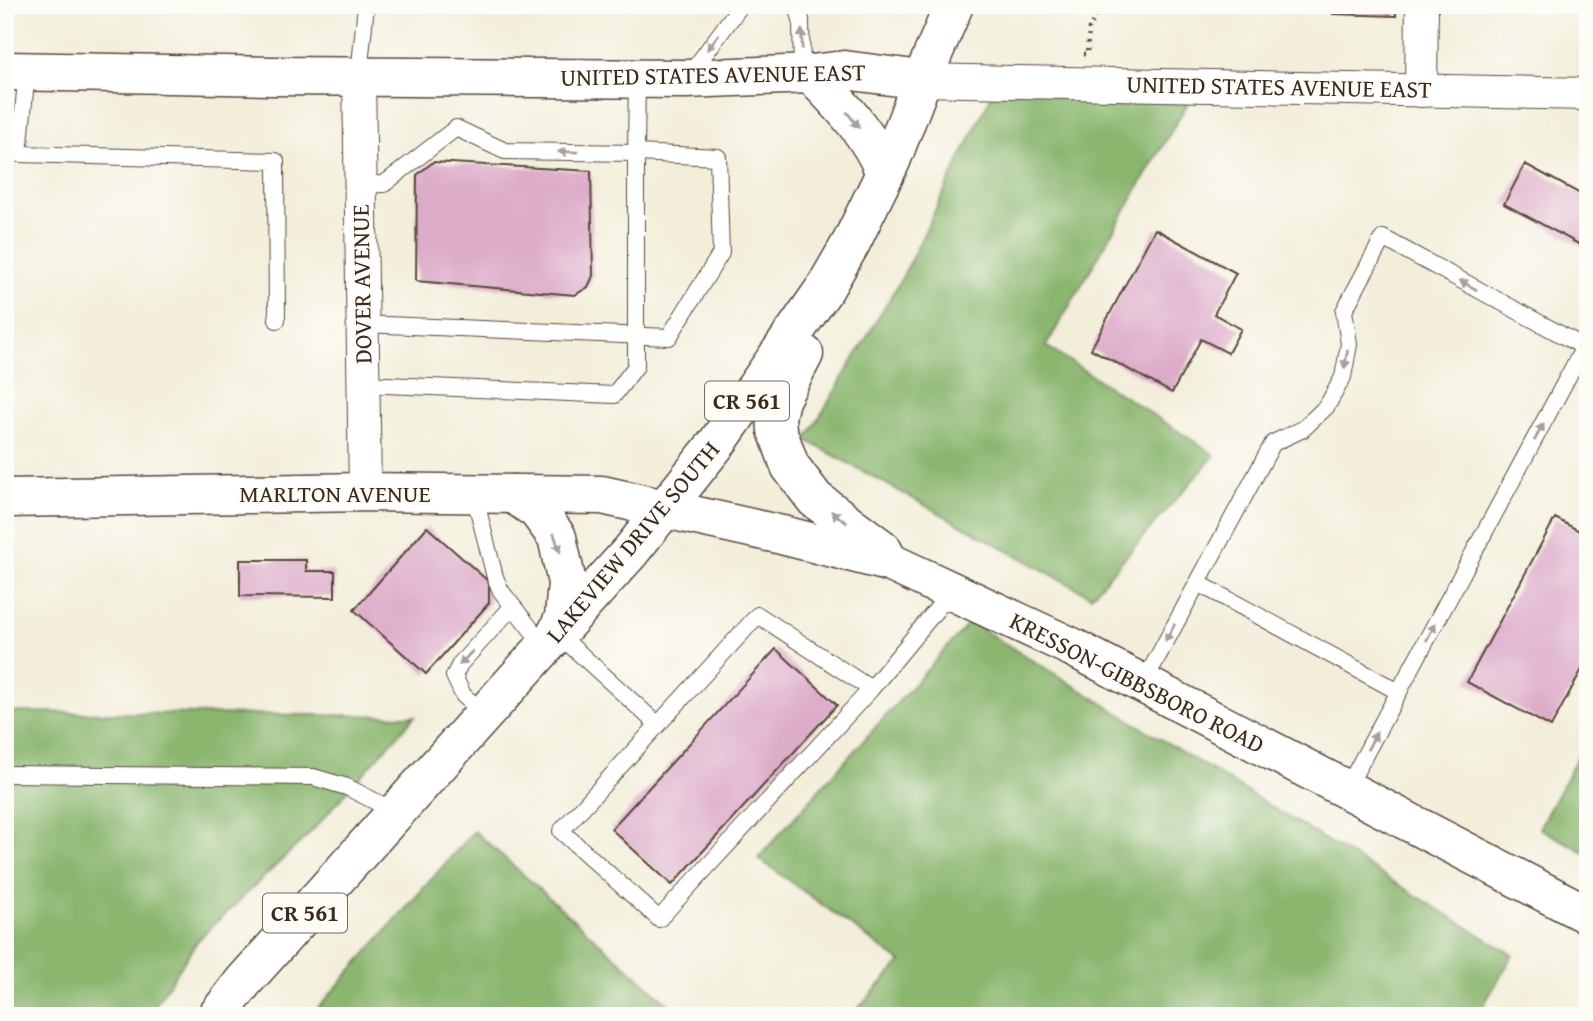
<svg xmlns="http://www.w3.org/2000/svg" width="1593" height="1021" font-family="'Gentium Book Plus',serif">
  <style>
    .forest { fill: #8ab66e; stroke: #627046; stroke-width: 2 }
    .building { fill: #ddacc9 }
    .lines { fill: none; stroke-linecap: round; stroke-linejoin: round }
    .lane-casing { stroke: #57473a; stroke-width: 18 }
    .street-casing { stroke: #57473a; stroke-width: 34 }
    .secondary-casing { stroke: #57473a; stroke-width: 41 }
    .primary-casing { stroke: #57473a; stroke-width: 41 }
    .path { stroke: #57473a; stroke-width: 4.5; stroke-dasharray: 2 5; stroke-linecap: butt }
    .lane { stroke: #fff; stroke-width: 16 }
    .street { stroke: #fff; stroke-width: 32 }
    .secondary { stroke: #fff; stroke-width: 38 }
    .primary { stroke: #fff; stroke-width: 38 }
    .oneway { fill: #a79f9a }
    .labels { text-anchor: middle; stroke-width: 5; stroke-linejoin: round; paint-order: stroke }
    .shield { fill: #fdfcf7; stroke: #75695f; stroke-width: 2 }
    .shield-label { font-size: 23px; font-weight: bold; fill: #3b2a1e }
    .street-label { font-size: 24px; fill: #3b2a1e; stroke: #fdfcf7 }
  </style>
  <rect width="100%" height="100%" fill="#fdfcf7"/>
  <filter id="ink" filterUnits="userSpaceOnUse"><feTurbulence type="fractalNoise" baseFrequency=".0143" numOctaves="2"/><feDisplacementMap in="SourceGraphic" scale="14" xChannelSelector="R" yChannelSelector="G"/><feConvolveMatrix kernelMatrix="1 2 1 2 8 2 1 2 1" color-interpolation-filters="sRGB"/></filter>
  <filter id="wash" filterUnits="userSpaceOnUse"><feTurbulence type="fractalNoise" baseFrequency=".00686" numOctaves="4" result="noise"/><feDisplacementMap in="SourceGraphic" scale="28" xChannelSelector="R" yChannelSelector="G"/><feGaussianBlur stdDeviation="1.57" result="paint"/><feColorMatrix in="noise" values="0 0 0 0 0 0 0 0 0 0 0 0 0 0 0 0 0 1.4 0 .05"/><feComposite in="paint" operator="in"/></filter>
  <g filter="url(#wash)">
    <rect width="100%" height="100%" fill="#f3eeda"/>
    <!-- forest -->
    <g class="forest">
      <polygon points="996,86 1197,87 1046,346 1215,455 1091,596 806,440 903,276"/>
      <polygon points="970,622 1513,955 1477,1016 851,1016 901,962 758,858"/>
      <polygon points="5,712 415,716 311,832 198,940 148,1016 5,1016"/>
      <polygon points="1588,738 1588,854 1539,828"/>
      <polygon points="474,831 682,1016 311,1016"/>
    </g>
    <g id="blocks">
      <!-- building -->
      <g class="building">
        <polygon points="1333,5 1396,5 1396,16 1333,14"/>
        <polygon points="433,162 591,171 593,276 588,287 575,295 416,281 417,175"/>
        <polygon points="1525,164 1588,198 1588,249 1504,204"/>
        <polygon points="1155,229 1236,273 1214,314 1241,329 1228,353 1201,339 1172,393 1091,349"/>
        <polygon points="1555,518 1585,534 1588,528 1588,658 1551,727 1467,682"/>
        <polygon points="427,527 489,582 489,603 426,674 354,610"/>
        <polygon points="240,560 306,560 306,571 335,571 335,597 240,596"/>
        <polygon points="776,649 837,705 672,885 611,829"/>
      </g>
    </g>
  </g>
  <g filter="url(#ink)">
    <use href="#blocks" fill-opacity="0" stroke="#57473a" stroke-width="2"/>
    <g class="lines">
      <!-- lane casing -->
      <g class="lane-casing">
        <g id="lane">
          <polyline points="797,5 801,20 802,74"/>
          <polyline points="27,71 19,154 276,161 277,320"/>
          <polyline points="359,75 366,5"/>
          <polyline points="688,77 741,5"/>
          <polyline points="360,185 384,184 456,128 505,151 636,153 636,366 614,395 363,384"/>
          <polyline points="362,324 669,337 721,253 718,157 636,153 637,78"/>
          <polyline points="474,494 495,577 501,591 545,647"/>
          <polyline points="1198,583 1399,692"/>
          <polyline points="557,633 658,725"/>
          <polyline points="1143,684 1273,443 1303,429 1327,406 1343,377 1349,344 1344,311 1383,238 1584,347 1346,790"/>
          <polyline points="871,689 758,615 561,831 659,919 871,689 951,592"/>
          <polyline points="484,714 463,695 454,676 460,664 512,607"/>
          <polyline points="5,774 313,777 347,787 396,812"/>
        </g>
      </g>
      <!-- street casing -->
      <g class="street-casing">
        <g id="street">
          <polyline points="359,75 365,492"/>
          <polyline points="922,80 1588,94"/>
          <polyline points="1421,91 1422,5"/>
        </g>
      </g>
      <!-- secondary casing -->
      <g class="secondary-casing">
        <g id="secondary">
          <polyline points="5,71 271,76 686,79 811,74 844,70 922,80"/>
          <path d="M 811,74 C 840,104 869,133 885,173"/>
          <polyline points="5,498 365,492 602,495 782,535 889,562 1072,647 1588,915"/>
        </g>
      </g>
      <!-- primary casing -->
      <g class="primary-casing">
        <g id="primary">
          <polyline points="804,354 780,400 776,418 777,430 790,466 815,499 882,549 889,562"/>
          <polyline points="513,494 537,510 557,537 567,583 564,617 557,633"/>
          <polyline points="217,1016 244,981 631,551 717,443 825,288 851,243 891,161 922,80 954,5"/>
        </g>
      </g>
      <!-- path -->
      <polyline class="path" points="1083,54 1087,54 1089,29 1101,5"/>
      <!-- lane -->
      <use href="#lane" class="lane"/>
      <!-- street -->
      <use href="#street" class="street"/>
      <!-- secondary -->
      <use href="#secondary" class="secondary"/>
      <!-- primary -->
      <use href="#primary" class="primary"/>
    </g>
    <!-- one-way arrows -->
    <defs><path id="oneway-solid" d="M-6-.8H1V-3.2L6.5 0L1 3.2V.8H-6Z" transform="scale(1.75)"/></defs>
    <g class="oneway">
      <use href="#oneway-solid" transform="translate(802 39) rotate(-91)"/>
      <use href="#oneway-solid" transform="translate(713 42) rotate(126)"/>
      <use href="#oneway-solid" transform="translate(853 120) rotate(52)"/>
      <use href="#oneway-solid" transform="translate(568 152) rotate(-179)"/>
      <use href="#oneway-solid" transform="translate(1468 285) rotate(-151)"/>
      <use href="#oneway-solid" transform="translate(1346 359) rotate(100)"/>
      <use href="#oneway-solid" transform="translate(1539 432) rotate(-62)"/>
      <use href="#oneway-solid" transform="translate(839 517) rotate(-143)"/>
      <use href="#oneway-solid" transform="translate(557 543) rotate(71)"/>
      <use href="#oneway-solid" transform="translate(1431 632) rotate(-62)"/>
      <use href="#oneway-solid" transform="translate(1170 633) rotate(118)"/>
      <use href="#oneway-solid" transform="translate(466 658) rotate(133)"/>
      <use href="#oneway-solid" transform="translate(1372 741) rotate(-62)"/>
    </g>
  </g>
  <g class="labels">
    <!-- shield labels -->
    <g class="shield">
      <rect x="705" y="381.5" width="84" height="39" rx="5"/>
      <rect x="263" y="893.5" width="84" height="39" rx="5"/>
    </g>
    <g class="shield-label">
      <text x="747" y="409">CR 561</text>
      <text x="305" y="921">CR 561</text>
    </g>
    <!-- street labels -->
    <g class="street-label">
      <text transform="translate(713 75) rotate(-1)" y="8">UNITED STATES AVENUE EAST</text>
      <text transform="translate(1279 87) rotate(1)" y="8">UNITED STATES AVENUE EAST</text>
      <text transform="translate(362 284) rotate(-91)" y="8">DOVER AVENUE</text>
      <text x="335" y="502">MARLTON AVENUE</text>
      <text transform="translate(633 542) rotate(-50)" y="8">LAKEVIEW DRIVE SOUTH</text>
      <text transform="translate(1137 683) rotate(27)" y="8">KRESSON-GIBBSBORO ROAD</text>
    </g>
  </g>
  <!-- margin -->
  <rect width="1593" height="1021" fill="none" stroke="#fdfcf7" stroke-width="28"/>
</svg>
